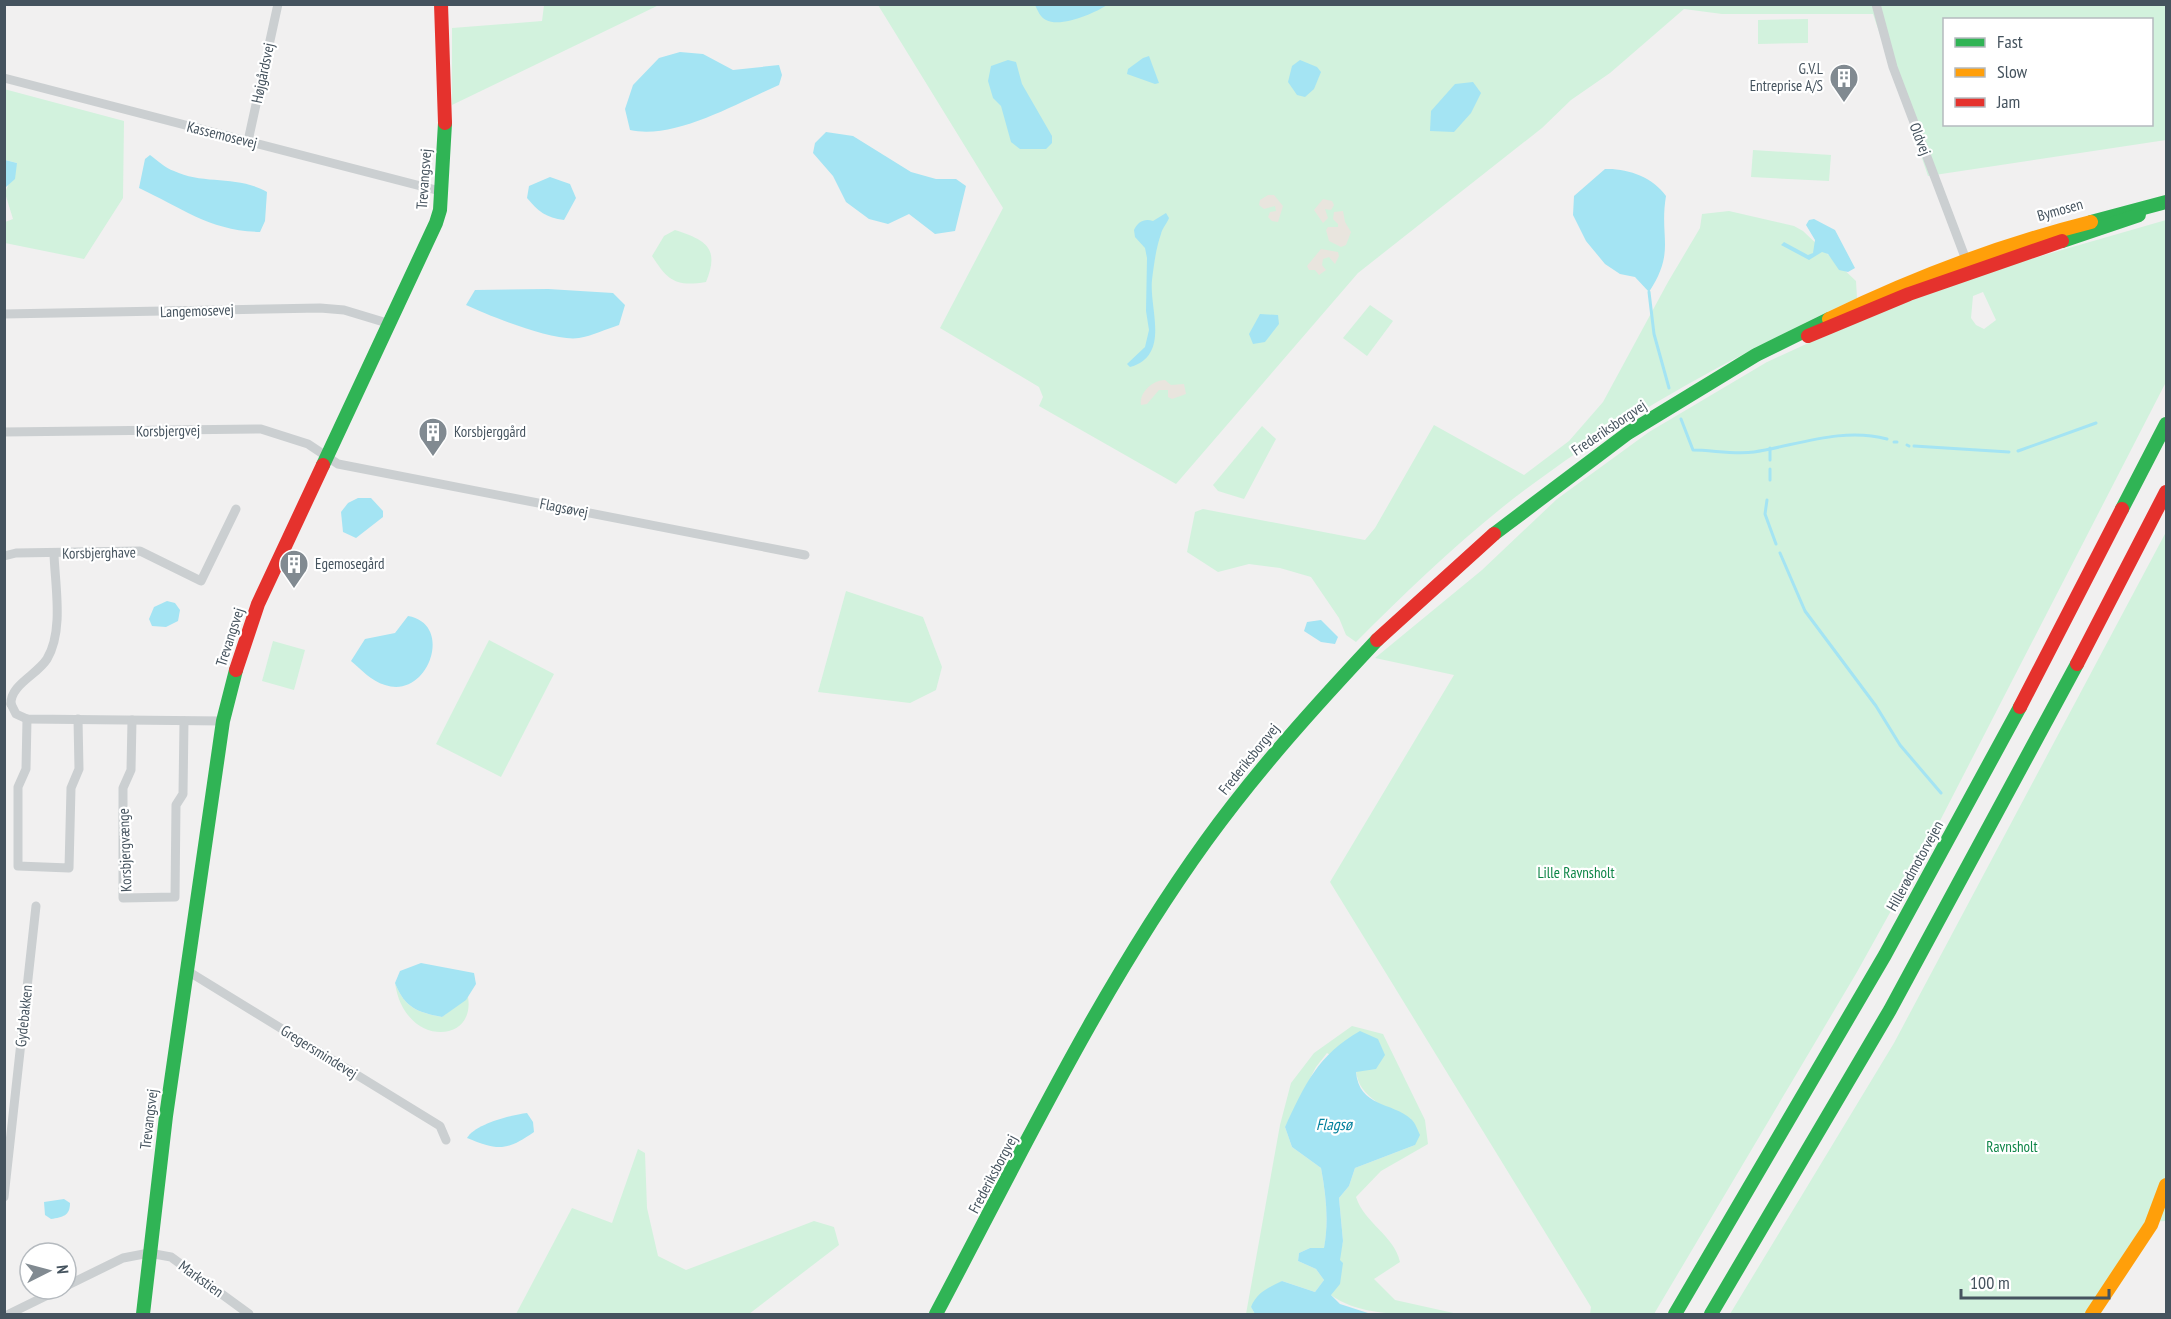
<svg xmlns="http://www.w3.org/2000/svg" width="2171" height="1319" font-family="'PT Sans Narrow',sans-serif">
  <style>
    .green { fill: #d2f2dd; fill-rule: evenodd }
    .sand { fill: #e9e5de }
    .water { fill: #a4e4f3 }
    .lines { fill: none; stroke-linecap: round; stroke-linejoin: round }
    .stream { stroke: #a4e4f3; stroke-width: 3 }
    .street { stroke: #cbcfd1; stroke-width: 9 }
    .fast { stroke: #30b455; stroke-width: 14 }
    .slow { stroke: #ff9f0a; stroke-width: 14 }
    .jam { stroke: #e5322d; stroke-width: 14 }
    .labels { text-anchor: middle; stroke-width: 4.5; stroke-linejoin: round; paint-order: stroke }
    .poi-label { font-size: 15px; fill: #45535e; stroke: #fff; text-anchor: start }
    .street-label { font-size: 15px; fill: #45535e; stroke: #fff }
    .park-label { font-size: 15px; fill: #0f8648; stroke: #fff }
    .water-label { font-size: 16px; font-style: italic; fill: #03809d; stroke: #fff }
  </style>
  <rect width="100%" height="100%" fill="#f1f0f0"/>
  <!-- green -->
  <g class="green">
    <polygon points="544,5 659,5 452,105 452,28 542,21"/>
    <path d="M 878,5 L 2166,5 L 2166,140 L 1928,176 L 1873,14 L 1722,14 L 1684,9 L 1610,73 L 1571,100 L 1542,128 L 1358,273 L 1176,484 L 1039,406 L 1043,397 L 1039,387 L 940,328 L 1003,208 ZM 1944,20 L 2152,20 L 2152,124 L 1944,124 Z"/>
    <polygon points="1808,19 1808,43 1758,44 1758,20"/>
    <polygon points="4,89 124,121 123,198 84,259 5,243 5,222 13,219 5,193 17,163 5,160"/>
    <polygon points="1753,150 1831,155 1829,181 1751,177"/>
    <path d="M 1729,211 L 1794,226 L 1803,231 L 1856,281 L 1857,298 C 1746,350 1636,408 1537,481 C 1472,528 1413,585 1356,642 L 1346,635 L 1339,618 L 1311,577 L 1280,568 L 1249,564 L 1218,572 L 1187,552 L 1195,512 L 1203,509 L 1365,540 L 1375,528 L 1434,425 L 1524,475 L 1569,441 L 1603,402 L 1668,282 L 1700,228 L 1702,214 Z"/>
    <path d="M 2166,220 L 2166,382 L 1927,846 L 1857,972 L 1654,1314 L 1590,1314 L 1591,1307 L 1330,882 L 1454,675 L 1375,658 L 1482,570 L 1557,499 L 1649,432 L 1767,362 L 1867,316 L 2003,267 ZM 1983,292 L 1996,320 L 1984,329 L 1976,325 L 1971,318 L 1973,296 Z"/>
    <path d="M 675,230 C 706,240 720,248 706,282 C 676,287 668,281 652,256 L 664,236 Z"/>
    <polygon points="1370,305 1393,321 1367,356 1343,338"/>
    <polygon points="1262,426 1276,439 1244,499 1218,491 1213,485"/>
    <polygon points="2166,532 2166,1221 2147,1222 2086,1314 1730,1314 1894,1043"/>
    <polygon points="846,591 923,617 942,667 936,690 910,703 818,692"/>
    <polygon points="489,640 554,674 501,777 436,744"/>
    <polygon points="273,641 305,650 294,690 262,681"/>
    <path d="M 395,983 C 405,1008 417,1012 442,1017 L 468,997 C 476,1045 404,1047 395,983 Z"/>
    <path d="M 1352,1026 L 1383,1034 L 1425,1120 L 1428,1144 L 1381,1171 L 1356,1197 C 1365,1224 1394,1235 1400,1262 L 1374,1279 L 1395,1300 L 1458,1314 C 1418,1314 1363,1319 1331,1295 L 1343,1241 L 1339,1198 L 1349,1186 L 1355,1168 L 1415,1145 L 1411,1119 C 1388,1108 1359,1099 1356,1071 L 1327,1053 L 1316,1067 L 1285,1127 L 1292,1147 L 1321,1168 C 1326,1195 1329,1221 1324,1249 L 1310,1248 L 1299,1253 L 1298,1261 L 1316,1269 L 1324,1280 L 1315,1292 L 1282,1281 L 1251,1307 L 1255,1314 L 1246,1314 L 1280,1125 L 1291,1083 L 1314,1053 Z"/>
    <polygon points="638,1149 645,1153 647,1208 658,1256 686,1270 814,1221 834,1227 839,1245 749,1314 516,1314 572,1208 612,1223"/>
  </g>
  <!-- sand -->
  <g class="sand">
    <polygon points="1268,195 1274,195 1283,206 1278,222 1272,221 1268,217 1270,212 1276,211 1275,206 1264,209 1259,205 1260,200"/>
    <polygon points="1323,199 1332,201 1334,205 1331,210 1325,209 1328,218 1323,223 1314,210"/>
    <polygon points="1343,211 1345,222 1351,232 1346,245 1341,247 1329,241 1326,230 1328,227 1338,227 1338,224 1333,219 1334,212"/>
    <polygon points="1321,249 1338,252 1339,256 1335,264 1329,257 1323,259 1322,265 1326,270 1319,275 1315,270 1309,270 1307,266"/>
    <path d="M 1165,380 L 1171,385 L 1184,384 L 1186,394 L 1172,399 L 1168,397 L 1168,390 L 1159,390 L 1147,404 L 1141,405 C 1139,392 1153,380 1165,380 Z"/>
  </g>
  <!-- water -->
  <g class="water">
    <path d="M 1035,5 L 1107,5 C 1095,13 1061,28 1046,20 C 1040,17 1038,11 1035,5 Z"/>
    <path d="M 680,52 L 703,54 L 733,70 L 779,65 L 782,75 L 779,85 C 737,103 675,140 630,130 L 625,109 L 633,85 L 659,58 Z"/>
    <polygon points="1149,56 1159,83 1155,84 1127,74 1128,69 1143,58"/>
    <polygon points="1008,60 1016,62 1022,84 1052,136 1052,143 1046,149 1020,149 1011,142 1001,106 993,98 988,81 991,66"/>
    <polygon points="1300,60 1317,67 1321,72 1314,89 1305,97 1297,95 1288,82 1292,66"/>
    <polygon points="1473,82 1481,93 1471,113 1454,132 1430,131 1431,111 1455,84"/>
    <polygon points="826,132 853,136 911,172 936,179 956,179 966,186 955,231 935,234 909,214 888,224 869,219 846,202 833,176 813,153 815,143"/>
    <path d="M 150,155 C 157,160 165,168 174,171 C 203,185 238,175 267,192 L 265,221 L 260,232 C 210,231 182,208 139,188 L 145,159 Z"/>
    <polygon points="5,160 17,163 15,179 6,187 5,193"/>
    <path d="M 1605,169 C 1627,168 1653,177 1666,196 C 1659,238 1676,251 1649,292 L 1635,277 L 1620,274 L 1605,264 L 1586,241 L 1573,215 L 1574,196 Z"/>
    <path d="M 550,177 L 570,184 L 576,198 L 564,220 C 546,218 538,211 527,198 L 529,186 Z"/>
    <path d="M 1166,213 L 1169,218 C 1167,223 1162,229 1161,234 C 1156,248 1154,264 1152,280 C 1149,309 1171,355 1130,367 L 1127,364 L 1145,347 L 1149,330 L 1146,311 L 1147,258 L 1145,248 L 1135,237 L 1134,230 C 1138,221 1145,218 1153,221 Z"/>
    <polygon points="1814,219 1835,230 1855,268 1848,272 1839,270 1828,254 1822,252 1809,260 1781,245 1784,242 1808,255 1813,253 1815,240 1806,225 1809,220"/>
    <path d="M 548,289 L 613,293 L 625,305 L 619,325 C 606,329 592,336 579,338 C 553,342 490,316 466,305 L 475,290 Z"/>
    <polygon points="1260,314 1278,315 1279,324 1265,342 1253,344 1249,334"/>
    <polygon points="358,498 371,498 383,511 383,517 356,538 343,532 341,512 348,503"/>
    <polygon points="167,601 175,603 180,610 178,621 166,627 152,626 149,619 154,607"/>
    <path d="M 408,616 C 455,624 428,700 385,685 C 371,681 362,670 351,661 L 365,639 L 395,633 Z"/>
    <polygon points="1321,620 1338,637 1335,644 1321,642 1304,631 1307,622"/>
    <path d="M 421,963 L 474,973 L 476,984 L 466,1000 L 442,1017 C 417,1012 405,1008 395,983 L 400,971 Z"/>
    <path d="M 1360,1031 L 1378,1039 L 1385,1055 L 1376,1069 L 1356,1072 C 1359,1107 1392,1102 1411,1119 C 1415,1122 1418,1131 1420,1135 L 1415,1145 L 1355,1168 L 1349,1186 L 1339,1198 L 1343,1241 L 1340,1260 L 1343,1263 L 1340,1284 L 1331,1295 L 1340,1304 L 1371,1314 L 1255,1314 L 1251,1307 C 1257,1292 1268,1288 1282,1281 L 1315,1292 L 1324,1280 L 1316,1269 L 1298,1261 L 1299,1253 L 1310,1248 L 1324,1248 C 1329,1221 1326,1195 1321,1168 L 1292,1147 L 1285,1127 C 1305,1084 1318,1055 1360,1031 Z"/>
    <path d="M 527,1113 L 533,1122 L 534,1132 C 506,1151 499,1151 467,1138 C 475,1124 511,1115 527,1113 Z"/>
    <path d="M 64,1199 L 70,1203 C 70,1216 63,1217 51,1219 L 45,1215 L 44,1202 Z"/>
  </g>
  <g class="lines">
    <!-- stream -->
    <g class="stream">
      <polyline points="1649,292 1654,334 1669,388"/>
      <path d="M 1681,419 L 1693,450 C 1712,450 1735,455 1754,452 C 1798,445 1842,427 1887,439"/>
      <polyline points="1894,442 1897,442"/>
      <polyline points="1907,445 1909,446"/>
      <polyline points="1914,446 2009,452"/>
      <polyline points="2018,451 2096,423"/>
      <polyline points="1770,460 1770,448"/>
      <polyline points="1770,480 1770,469"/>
      <polyline points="1767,500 1765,514 1776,544"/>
      <polyline points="1780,553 1805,611 1876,706 1900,745 1941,793"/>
    </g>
    <!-- street -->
    <g class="street">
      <polyline points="1876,4 1893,67 1968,265"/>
      <polyline points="4,78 440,191"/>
      <polyline points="248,141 278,4"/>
      <polyline points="4,314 320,308 344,310 387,323"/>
      <polyline points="4,432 261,429 308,444 338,464 805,555"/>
      <polyline points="4,556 16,553 140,551 201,581 236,509"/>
      <polyline points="11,704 16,714 27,719 223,721"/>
      <path d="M 11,704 C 10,685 37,675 47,659 C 64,631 55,585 54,554"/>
      <polyline points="27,719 26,769 18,787 18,866 69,868 71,788 79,769 78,719"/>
      <polyline points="132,720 131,770 123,788 123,898 175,897 176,805 183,794 184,721"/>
      <polyline points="186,970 440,1126 446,1140"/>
      <polyline points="4,1197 36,906"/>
      <polyline points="66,1286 123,1258 149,1253 171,1257 249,1314"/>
      <polyline points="9,1314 60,1289"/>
    </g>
    <!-- fast -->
    <g class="fast">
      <polyline points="2091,222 2166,202"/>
      <polyline points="2062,241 2139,215"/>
      <polyline points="323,465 436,223 440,210 445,123"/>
      <polyline points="2122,509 2166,424"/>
      <polyline points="1494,534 1628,433 1756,355 1829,319"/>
      <polyline points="143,1314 166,1116 223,721 236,670"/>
      <path d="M 936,1314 C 1021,1154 1100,988 1206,841 C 1258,769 1317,704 1377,640"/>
      <polyline points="1675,1314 1885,955 2020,707"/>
      <polyline points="1711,1314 1890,1010 2077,664"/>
    </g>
    <!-- slow -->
    <g class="slow">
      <path d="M 1829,319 C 1913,278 2000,245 2091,222"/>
      <polyline points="2092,1314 2151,1225 2166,1185"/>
    </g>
    <!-- jam -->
    <g class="jam">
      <polyline points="441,4 445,123"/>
      <polyline points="1808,336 1909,294 2062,241"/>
      <polyline points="1377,640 1494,534"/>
      <polyline points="2077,664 2166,492"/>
      <polyline points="236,670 258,604 323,465"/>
      <polyline points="2020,707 2122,509"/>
    </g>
  </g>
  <!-- icons -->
  <defs>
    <g id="building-pin" transform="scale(1.5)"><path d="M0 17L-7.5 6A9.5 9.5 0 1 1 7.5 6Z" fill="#818a91" stroke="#fff"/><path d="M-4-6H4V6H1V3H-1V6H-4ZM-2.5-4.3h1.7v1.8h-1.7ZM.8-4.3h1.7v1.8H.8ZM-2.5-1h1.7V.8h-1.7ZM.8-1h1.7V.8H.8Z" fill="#fff"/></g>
  </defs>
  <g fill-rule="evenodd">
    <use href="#building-pin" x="1844" y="78"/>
    <use href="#building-pin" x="433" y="432"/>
    <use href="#building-pin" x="294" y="564"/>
  </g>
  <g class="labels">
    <!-- poi labels -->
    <g class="poi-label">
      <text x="1823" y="74" text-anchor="end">G.V.L<tspan x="1823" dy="17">Entreprise A/S</tspan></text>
      <text x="454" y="437">Korsbjerggård</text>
      <text x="315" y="569">Egemosegård</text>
    </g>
    <!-- street labels -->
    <g class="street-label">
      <text transform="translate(263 73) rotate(-78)" y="5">Højgårdsvej</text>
      <text transform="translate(222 135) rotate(14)" y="5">Kassemosevej</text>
      <text transform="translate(1920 139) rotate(69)" y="5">Oldvej</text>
      <text transform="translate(424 179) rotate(-86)" y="5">Trevangsvej</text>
      <text transform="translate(2060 210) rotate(-16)" y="5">Bymosen</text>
      <text transform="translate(197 311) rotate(-2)" y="5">Langemosevej</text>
      <text transform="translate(1609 428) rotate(-34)" y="5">Frederiksborgvej</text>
      <text transform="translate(168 431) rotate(-1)" y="5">Korsbjergvej</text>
      <text transform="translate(564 508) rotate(11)" y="5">Flagsøvej</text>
      <text transform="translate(99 553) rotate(-1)" y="5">Korsbjerghave</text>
      <text transform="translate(230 637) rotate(-72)" y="5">Trevangsvej</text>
      <text transform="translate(1249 759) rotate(-51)" y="5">Frederiksborgvej</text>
      <text transform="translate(125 850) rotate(-92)" y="5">Korsbjergvænge</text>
      <text transform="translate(1915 866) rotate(-61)" y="5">Hillerødmotorvejen</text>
      <text transform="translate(24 1016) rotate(-84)" y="5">Gydebakken</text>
      <text transform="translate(319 1052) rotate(32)" y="5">Gregersmindevej</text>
      <text transform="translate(149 1119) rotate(-83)" y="5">Trevangsvej</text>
      <text transform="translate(993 1174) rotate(-62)" y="5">Frederiksborgvej</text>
      <text transform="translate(201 1279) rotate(36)" y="5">Markstien</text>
    </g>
    <!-- park labels -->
    <g class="park-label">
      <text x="1576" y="878">Lille Ravnsholt</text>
      <text x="2012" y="1152">Ravnsholt</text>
    </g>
    <!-- water labels -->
    <g class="water-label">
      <text x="1334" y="1130">Flagsø</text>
    </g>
  </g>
  <!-- border -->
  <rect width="2171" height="1319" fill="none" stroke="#45535e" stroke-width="12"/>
  <!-- legend -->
  <rect x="1943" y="18" width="210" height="108" fill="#ffffff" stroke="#b5babf" stroke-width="1.5"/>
  <rect x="1955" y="38" width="30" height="9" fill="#30b455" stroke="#b5babf" stroke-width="1.5"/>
  <text x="1997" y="48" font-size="18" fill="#45535e">Fast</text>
  <rect x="1955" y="68" width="30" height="9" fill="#ff9f0a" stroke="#b5babf" stroke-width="1.5"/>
  <text x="1997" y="78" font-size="18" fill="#45535e">Slow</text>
  <rect x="1955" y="98" width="30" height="9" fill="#e5322d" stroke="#b5babf" stroke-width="1.5"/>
  <text x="1997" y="108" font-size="18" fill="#45535e">Jam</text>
  <!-- north arrow -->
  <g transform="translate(48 1271) rotate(84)"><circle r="28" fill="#ffffff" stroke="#b5babf" stroke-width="1.5"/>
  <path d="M0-4.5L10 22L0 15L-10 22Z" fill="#818a91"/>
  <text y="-9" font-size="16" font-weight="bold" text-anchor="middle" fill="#45535e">N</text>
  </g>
  <!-- scale -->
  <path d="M1961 1289v9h148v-9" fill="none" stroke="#45535e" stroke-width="3"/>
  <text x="1970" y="1289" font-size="18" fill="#45535e" stroke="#ffffff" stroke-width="4.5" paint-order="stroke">100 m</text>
</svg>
